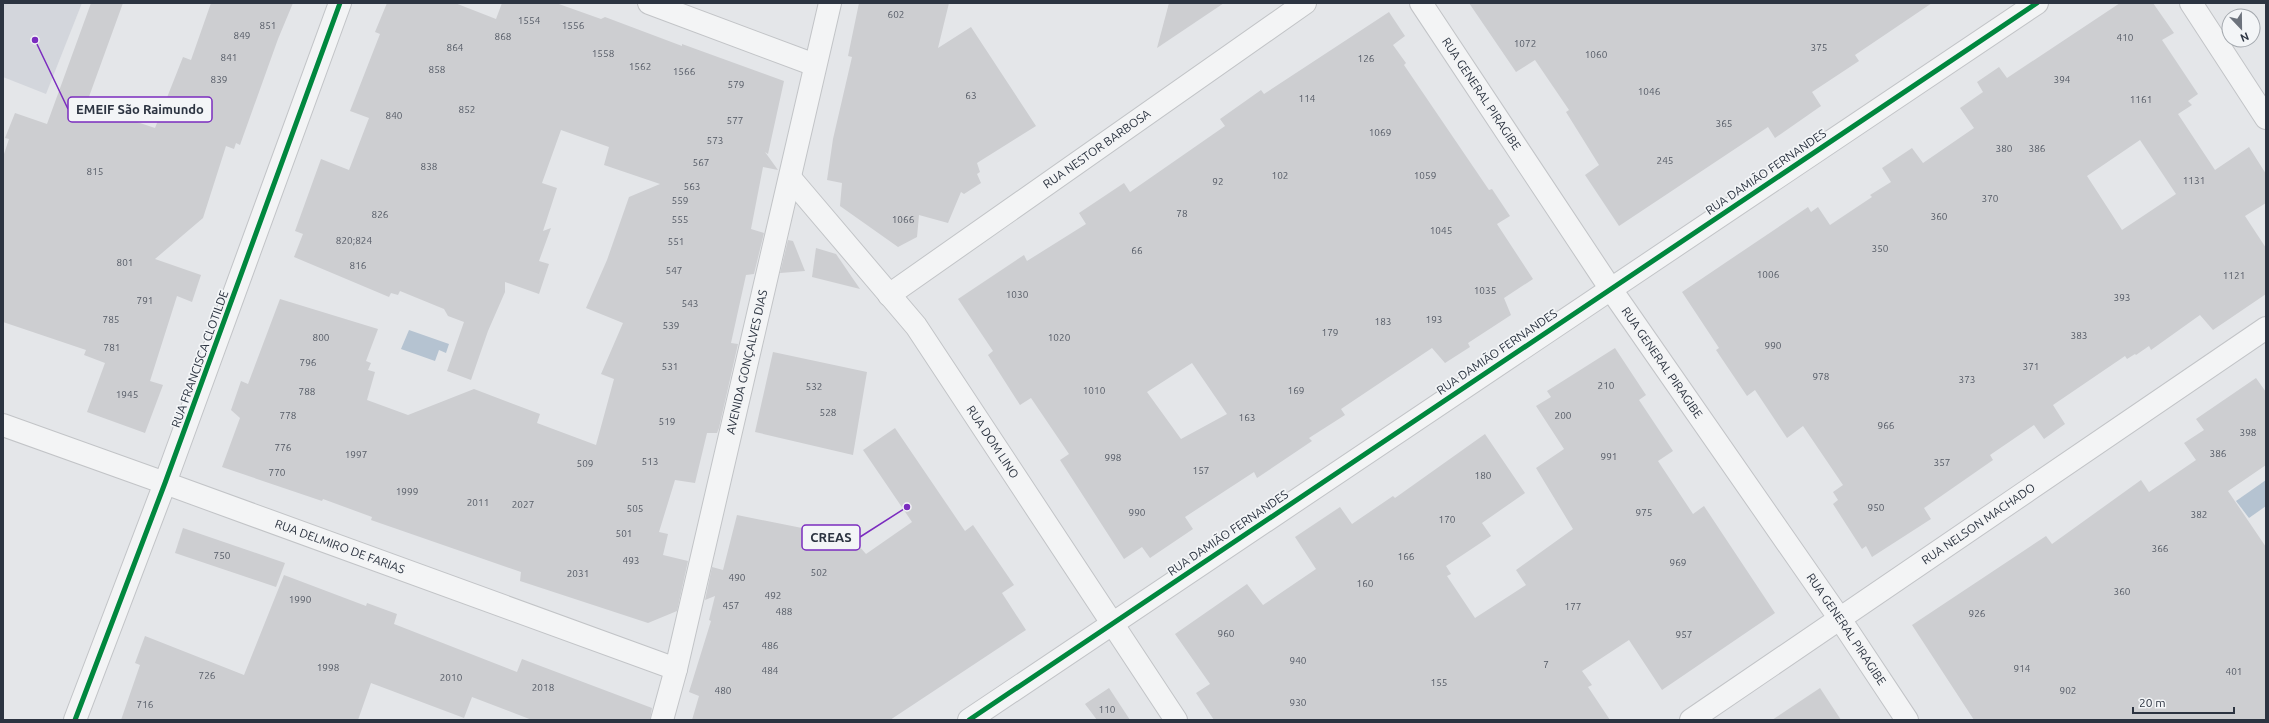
<svg xmlns="http://www.w3.org/2000/svg" width="2269" height="723" font-family="Ubuntu,sans-serif">
  <style>
    .built { fill: #d3d6dc }
    .water { fill: #b5c3d1 }
    .building { fill: #cdced1; fill-rule: evenodd }
    .lines { fill: none; stroke-linecap: round; stroke-linejoin: round }
    .minor-casing { stroke: #c2c4c7; stroke-width: 24 }
    .tertiary-casing { stroke: #c2c4c7; stroke-width: 24 }
    .minor { stroke: #f3f4f5; stroke-width: 22 }
    .tertiary { stroke: #f3f4f5; stroke-width: 22 }
    .cycleway-casing { stroke: #f3f5f7; stroke-width: 8 }
    .cycleway { stroke: #00873e; stroke-width: 5 }
    .labels { text-anchor: middle; stroke-width: 3.5; stroke-linejoin: round; paint-order: stroke }
    .number-label { font-size: 10px; fill: #555b66 }
    .street-label { font-size: 12px; fill: #2c3441; stroke: #f3f5f7 }
    .leader { fill: none; stroke: #7b2cbf; stroke-width: 1.5 }
    .callout-dot { fill: #7b2cbf; stroke: #f3f5f7; stroke-width: 1.5 }
    .callout { fill: #f3f5f7; stroke: #7b2cbf; stroke-width: 1.5 }
    .callout-label { font-size: 13px; text-anchor: middle; font-weight: bold; fill: #2c3441 }
  </style>
  <rect width="100%" height="100%" fill="#e4e6e9"/>
  <!-- built -->
  <polygon class="built" points="3,3 82,3 46,94 3,77"/>
  <!-- water -->
  <g class="water">
    <polygon points="409,330 449,344 446,353 439,350 435,361 401,349"/>
    <polygon points="2266,480 2266,506 2249,518 2236,501"/>
  </g>
  <!-- building -->
  <g class="building">
    <polygon points="91,3 123,3 86,105 155,128 183,57 191,60 211,3 293,3 278,39 240,145 236,143 234,149 226,146 203,218 155,259 201,275 192,302 177,296 150,381 163,385 145,433 87,412 105,363 84,355 86,350 3,322 3,157 9,139 5,138 15,113 47,124"/>
    <polygon points="387,3 455,3 496,19 502,3 556,3 601,19 605,17 682,46 682,44 784,81 768,154 765,152 778,170 763,167 751,229 764,233 754,274 746,275 731,343 738,344 719,428 717,433 707,433 695,483 675,480 659,532 668,534 663,555 688,561 677,611 648,623 520,581 521,572 371,520 372,517 323,499 322,501 222,467 240,418 231,410 241,381 248,384 280,299 378,329 366,361 371,363 368,370 375,372 367,400 408,415 474,389 540,414 537,423 596,445 614,379 601,374 623,323 586,308 607,260 629,197 660,184 604,165 609,147 561,130 542,183 557,188 543,231 551,228 539,261 549,264 539,294 505,282 505,292 488,331 471,380 447,371 464,322 448,316 444,309 400,291 398,295 391,293 389,297 294,257 303,234 295,231 321,159 349,170 369,118 350,111 380,34 375,32"/>
    <polygon points="859,3 949,3 938,48 971,27 1036,126 977,163 980,172 977,174 981,183 964,194 961,192 948,223 919,215 917,237 898,247 840,206 842,183 827,180 833,139 852,57 848,56"/>
    <polygon points="1169,3 1224,3 1157,48"/>
    <polygon points="1469,3 1932,3 1855,55 1859,61 1812,92 1821,106 1775,138 1768,127 1619,226 1585,175 1599,165 1566,112 1569,110 1535,60 1516,72"/>
    <path d="M 2120,3 L 2153,3 L 2174,33 L 2162,40 L 2198,94 L 2188,101 L 2192,105 L 2178,114 L 2215,170 L 2249,147 L 2266,174 L 2266,203 L 2245,216 L 2266,248 L 2266,294 L 2213,330 L 2200,315 L 2151,350 L 2149,346 L 2136,355 L 2135,354 L 2127,359 L 2125,356 L 2053,405 L 2065,424 L 2044,439 L 2034,425 L 1990,455 L 1993,460 L 1924,508 L 1931,519 L 1872,557 L 1866,546 L 1862,549 L 1833,504 L 1838,500 L 1833,492 L 1843,485 L 1803,426 L 1787,438 L 1755,390 L 1747,396 L 1716,350 L 1719,348 L 1682,292 L 1808,207 L 1811,212 L 1818,207 L 1830,225 L 1872,197 L 1870,195 L 1891,182 L 1882,168 L 1912,148 L 1923,163 L 1974,128 L 1960,108 L 1983,92 L 1977,82 L 1999,67 L 2007,78 ZM 2140,140 L 2176,194 L 2122,230 L 2087,176 Z"/>
    <path d="M 1389,12 L 1405,36 L 1393,45 L 1406,63 L 1404,65 L 1489,190 L 1492,189 L 1510,216 L 1497,224 L 1533,279 L 1504,298 L 1511,315 L 1468,343 L 1470,347 L 1445,363 L 1432,348 L 1341,409 L 1345,415 L 1309,438 L 1312,441 L 1257,478 L 1254,472 L 1185,517 L 1193,529 L 1150,558 L 1142,547 L 1124,559 L 1060,460 L 1069,454 L 1031,398 L 1020,405 L 988,355 L 993,351 L 958,299 L 1024,255 L 1027,261 L 1086,224 L 1079,213 L 1124,183 L 1130,192 L 1225,126 L 1220,119 L 1261,90 L 1264,94 ZM 1192,363 L 1227,414 L 1181,439 L 1147,392 Z"/>
    <polygon points="788,240 793,241 805,271 780,273"/>
    <polygon points="816,248 836,254 860,289 812,277"/>
    <polygon points="1615,348 1646,395 1639,400 1673,451 1658,461 1693,514 1704,506 1775,613 1662,690 1629,640 1582,671 1592,685 1588,687 1610,720 1214,720 1196,693 1210,684 1175,634 1247,584 1263,605 1316,569 1295,537 1340,507 1352,524 1393,496 1395,498 1485,434 1525,493 1482,523 1491,536 1446,566 1451,574 1447,576 1475,618 1526,585 1516,570 1573,529 1536,468 1564,449 1536,406 1551,397 1547,391"/>
    <polygon points="773,352 867,372 853,455 755,432"/>
    <polygon points="2256,378 2266,392 2266,465 2228,491 2266,547 2266,720 1974,720 1912,625 2046,536 2052,544 2141,480 2149,492 2196,460 2184,443 2204,430 2196,419"/>
    <polygon points="895,428 965,531 973,525 1014,585 1002,593 1026,630 890,720 692,720 699,696 689,692 711,621 709,620 715,596 705,600 712,567 723,570 737,515 852,538 866,554 912,522 863,450"/>
    <polygon points="183,528 285,563 276,587 175,553"/>
    <polygon points="284,575 366,606 367,603 397,614 394,624 517,672 522,659 652,708 650,720 532,720 472,697 464,718 371,683 358,720 121,720 140,665 135,663 145,636 244,675"/>
    <polygon points="1109,688 1130,720 1097,720 1085,704"/>
    <polygon points="1820,688 1841,720 1772,720"/>
  </g>
  <g class="lines">
    <!-- minor casing -->
    <g class="minor-casing">
      <g id="minor">
        <polyline points="649,3 815,65"/>
        <path id="s1" d="M 1421,3 L 1610,288 L 1840,619 L 1907,720"/>
        <polyline points="2191,3 2266,118"/>
        <path id="s2" d="M 791,179 L 916,326 L 1176,720"/>
        <path id="s3" d="M 889,295 L 1305,3"/>
        <path id="s4" d="M 165,483 L 676,669"/>
        <path id="s5" d="M 662,720 L 676,669 L 830,3"/>
        <polyline points="969,720 2037,3"/>
        <path id="s6" d="M 1691,720 L 2266,328"/>
      </g>
    </g>
    <!-- tertiary casing -->
    <g class="tertiary-casing">
      <g id="tertiary">
        <polyline points="3,425 165,483"/>
        <polyline points="75,720 165,483 340,3"/>
      </g>
    </g>
    <!-- minor -->
    <use href="#minor" class="minor"/>
    <!-- tertiary -->
    <use href="#tertiary" class="tertiary"/>
    <!-- cycleway casing -->
    <g class="cycleway-casing">
      <g id="cycleway">
        <polyline points="75,720 165,483 340,3"/>
        <polyline points="969,720 2037,3"/>
      </g>
    </g>
    <!-- cycleway -->
    <use href="#cycleway" class="cycleway"/>
  </g>
  <g class="labels">
    <!-- number labels -->
    <g class="number-label">
      <text x="896" y="18">602</text>
      <text x="529" y="24">1554</text>
      <text x="268" y="29">851</text>
      <text x="573" y="29">1556</text>
      <text x="242" y="39">849</text>
      <text x="503" y="40">868</text>
      <text x="2125" y="41">410</text>
      <text x="1525" y="47">1072</text>
      <text x="455" y="51">864</text>
      <text x="1819" y="51">375</text>
      <text x="603" y="57">1558</text>
      <text x="1596" y="58">1060</text>
      <text x="229" y="61">841</text>
      <text x="1366" y="62">126</text>
      <text x="640" y="70">1562</text>
      <text x="437" y="73">858</text>
      <text x="684" y="75">1566</text>
      <text x="219" y="83">839</text>
      <text x="2062" y="83">394</text>
      <text x="736" y="88">579</text>
      <text x="1649" y="95">1046</text>
      <text x="971" y="99">63</text>
      <text x="1307" y="102">114</text>
      <text x="2141" y="103">1161</text>
      <text x="467" y="113">852</text>
      <text x="394" y="119">840</text>
      <text x="735" y="124">577</text>
      <text x="1724" y="127">365</text>
      <text x="1380" y="136">1069</text>
      <text x="715" y="144">573</text>
      <text x="2004" y="152">380</text>
      <text x="2037" y="152">386</text>
      <text x="1665" y="164">245</text>
      <text x="701" y="166">567</text>
      <text x="429" y="170">838</text>
      <text x="95" y="175">815</text>
      <text x="1280" y="179">102</text>
      <text x="1425" y="179">1059</text>
      <text x="2194" y="184">1131</text>
      <text x="1218" y="185">92</text>
      <text x="692" y="190">563</text>
      <text x="1990" y="202">370</text>
      <text x="680" y="204">559</text>
      <text x="1182" y="217">78</text>
      <text x="380" y="218">826</text>
      <text x="1939" y="220">360</text>
      <text x="680" y="223">555</text>
      <text x="903" y="223">1066</text>
      <text x="1441" y="234">1045</text>
      <text x="354" y="244">820;824</text>
      <text x="676" y="245">551</text>
      <text x="1880" y="252">350</text>
      <text x="1137" y="254">66</text>
      <text x="125" y="266">801</text>
      <text x="358" y="269">816</text>
      <text x="674" y="274">547</text>
      <text x="1768" y="278">1006</text>
      <text x="2234" y="279">1121</text>
      <text x="1485" y="294">1035</text>
      <text x="1017" y="298">1030</text>
      <text x="2122" y="301">393</text>
      <text x="145" y="304">791</text>
      <text x="690" y="307">543</text>
      <text x="111" y="323">785</text>
      <text x="1434" y="323">193</text>
      <text x="1383" y="325">183</text>
      <text x="671" y="329">539</text>
      <text x="1330" y="336">179</text>
      <text x="2079" y="339">383</text>
      <text x="321" y="341">800</text>
      <text x="1059" y="341">1020</text>
      <text x="1773" y="349">990</text>
      <text x="112" y="351">781</text>
      <text x="308" y="366">796</text>
      <text x="670" y="370">531</text>
      <text x="2031" y="370">371</text>
      <text x="1821" y="380">978</text>
      <text x="1967" y="383">373</text>
      <text x="1606" y="389">210</text>
      <text x="814" y="390">532</text>
      <text x="1094" y="394">1010</text>
      <text x="1296" y="394">169</text>
      <text x="307" y="395">788</text>
      <text x="127" y="398">1945</text>
      <text x="828" y="416">528</text>
      <text x="288" y="419">778</text>
      <text x="1563" y="419">200</text>
      <text x="1247" y="421">163</text>
      <text x="667" y="425">519</text>
      <text x="1886" y="429">966</text>
      <text x="2248" y="436">398</text>
      <text x="283" y="451">776</text>
      <text x="2218" y="457">386</text>
      <text x="356" y="458">1997</text>
      <text x="1609" y="460">991</text>
      <text x="1113" y="461">998</text>
      <text x="650" y="465">513</text>
      <text x="1942" y="466">357</text>
      <text x="585" y="467">509</text>
      <text x="1201" y="474">157</text>
      <text x="277" y="476">770</text>
      <text x="1483" y="479">180</text>
      <text x="407" y="495">1999</text>
      <text x="478" y="506">2011</text>
      <text x="523" y="508">2027</text>
      <text x="1876" y="511">950</text>
      <text x="635" y="512">505</text>
      <text x="1137" y="516">990</text>
      <text x="1644" y="516">975</text>
      <text x="2199" y="518">382</text>
      <text x="1447" y="523">170</text>
      <text x="624" y="537">501</text>
      <text x="2160" y="552">366</text>
      <text x="222" y="559">750</text>
      <text x="1406" y="560">166</text>
      <text x="631" y="564">493</text>
      <text x="1678" y="566">969</text>
      <text x="819" y="576">502</text>
      <text x="578" y="577">2031</text>
      <text x="737" y="581">490</text>
      <text x="1365" y="587">160</text>
      <text x="2122" y="595">360</text>
      <text x="773" y="599">492</text>
      <text x="300" y="603">1990</text>
      <text x="731" y="609">457</text>
      <text x="1573" y="610">177</text>
      <text x="784" y="615">488</text>
      <text x="1977" y="617">926</text>
      <text x="1226" y="637">960</text>
      <text x="1684" y="638">957</text>
      <text x="770" y="649">486</text>
      <text x="1298" y="664">940</text>
      <text x="1546" y="668">7</text>
      <text x="328" y="671">1998</text>
      <text x="2022" y="672">914</text>
      <text x="770" y="674">484</text>
      <text x="2234" y="675">401</text>
      <text x="207" y="679">726</text>
      <text x="451" y="681">2010</text>
      <text x="1439" y="686">155</text>
      <text x="543" y="691">2018</text>
      <text x="723" y="694">480</text>
      <text x="2068" y="694">902</text>
      <text x="1298" y="706">930</text>
      <text x="145" y="708">716</text>
      <text x="1107" y="713">110</text>
    </g>
    <!-- street labels -->
    <g class="street-label">
      <text dy="4" stroke="none"><textPath href="#s1" startOffset="109">RUA GENERAL PIRAGIBE</textPath></text>
      <text dy="4" stroke="none"><textPath href="#s3" startOffset="254">RUA NESTOR BARBOSA</textPath></text>
      <text transform="translate(1766 172) rotate(-34)" y="4">RUA DAMIÃO FERNANDES</text>
      <text transform="translate(1497 352) rotate(-34)" y="4">RUA DAMIÃO FERNANDES</text>
      <text transform="translate(200 359) rotate(-70)" y="4">RUA FRANCISCA CLOTILDE</text>
      <text dy="4" stroke="none"><textPath href="#s5" startOffset="368">AVENIDA GONÇALVES DIAS</textPath></text>
      <text dy="4" stroke="none"><textPath href="#s1" startOffset="433">RUA GENERAL PIRAGIBE</textPath></text>
      <text dy="4" stroke="none"><textPath href="#s2" startOffset="332">RUA DOM LINO</textPath></text>
      <text dy="4" stroke="none"><textPath href="#s6" startOffset="348">RUA NELSON MACHADO</textPath></text>
      <text transform="translate(1228 533) rotate(-34)" y="4">RUA DAMIÃO FERNANDES</text>
      <text dy="4" stroke="none"><textPath href="#s4" startOffset="186">RUA DELMIRO DE FARIAS</textPath></text>
      <text dy="4" stroke="none"><textPath href="#s1" startOffset="757">RUA GENERAL PIRAGIBE</textPath></text>
    </g>
  </g>
  <!-- callouts -->
  <path class="leader" d="M35 40L68 109M907 507L860 537"/>
  <g class="callout-dot">
    <circle cx="35" cy="40" r="4"/>
    <circle cx="907" cy="507" r="4"/>
  </g>
  <g class="callout">
    <rect x="68" y="97" width="144" height="25" rx="4"/>
    <rect x="802" y="525" width="58" height="25" rx="4"/>
  </g>
  <g class="callout-label">
    <text x="140" y="114">EMEIF São Raimundo</text>
    <text x="831" y="542">CREAS</text>
  </g>
  <!-- border -->
  <rect width="2269" height="723" fill="none" stroke="#2c3441" stroke-width="8"/>
  <!-- north arrow -->
  <g transform="translate(2241 28) rotate(158)"><circle r="19" fill="#f3f5f7" stroke="#a3a8ae"/>
  <path d="M0-3L7 15L0 10L-7 15Z" fill="#6c727c"/>
  <text y="-6" font-size="11" font-weight="bold" text-anchor="middle" fill="#2c3441">N</text>
  </g>
  <!-- scale -->
  <path d="M2133 707v6h101v-6" fill="none" stroke="#2c3441" stroke-width="2"/>
  <text x="2139" y="707" font-size="12" fill="#2c3441" stroke="#f3f5f7" stroke-width="3" paint-order="stroke">20 m</text>
</svg>
